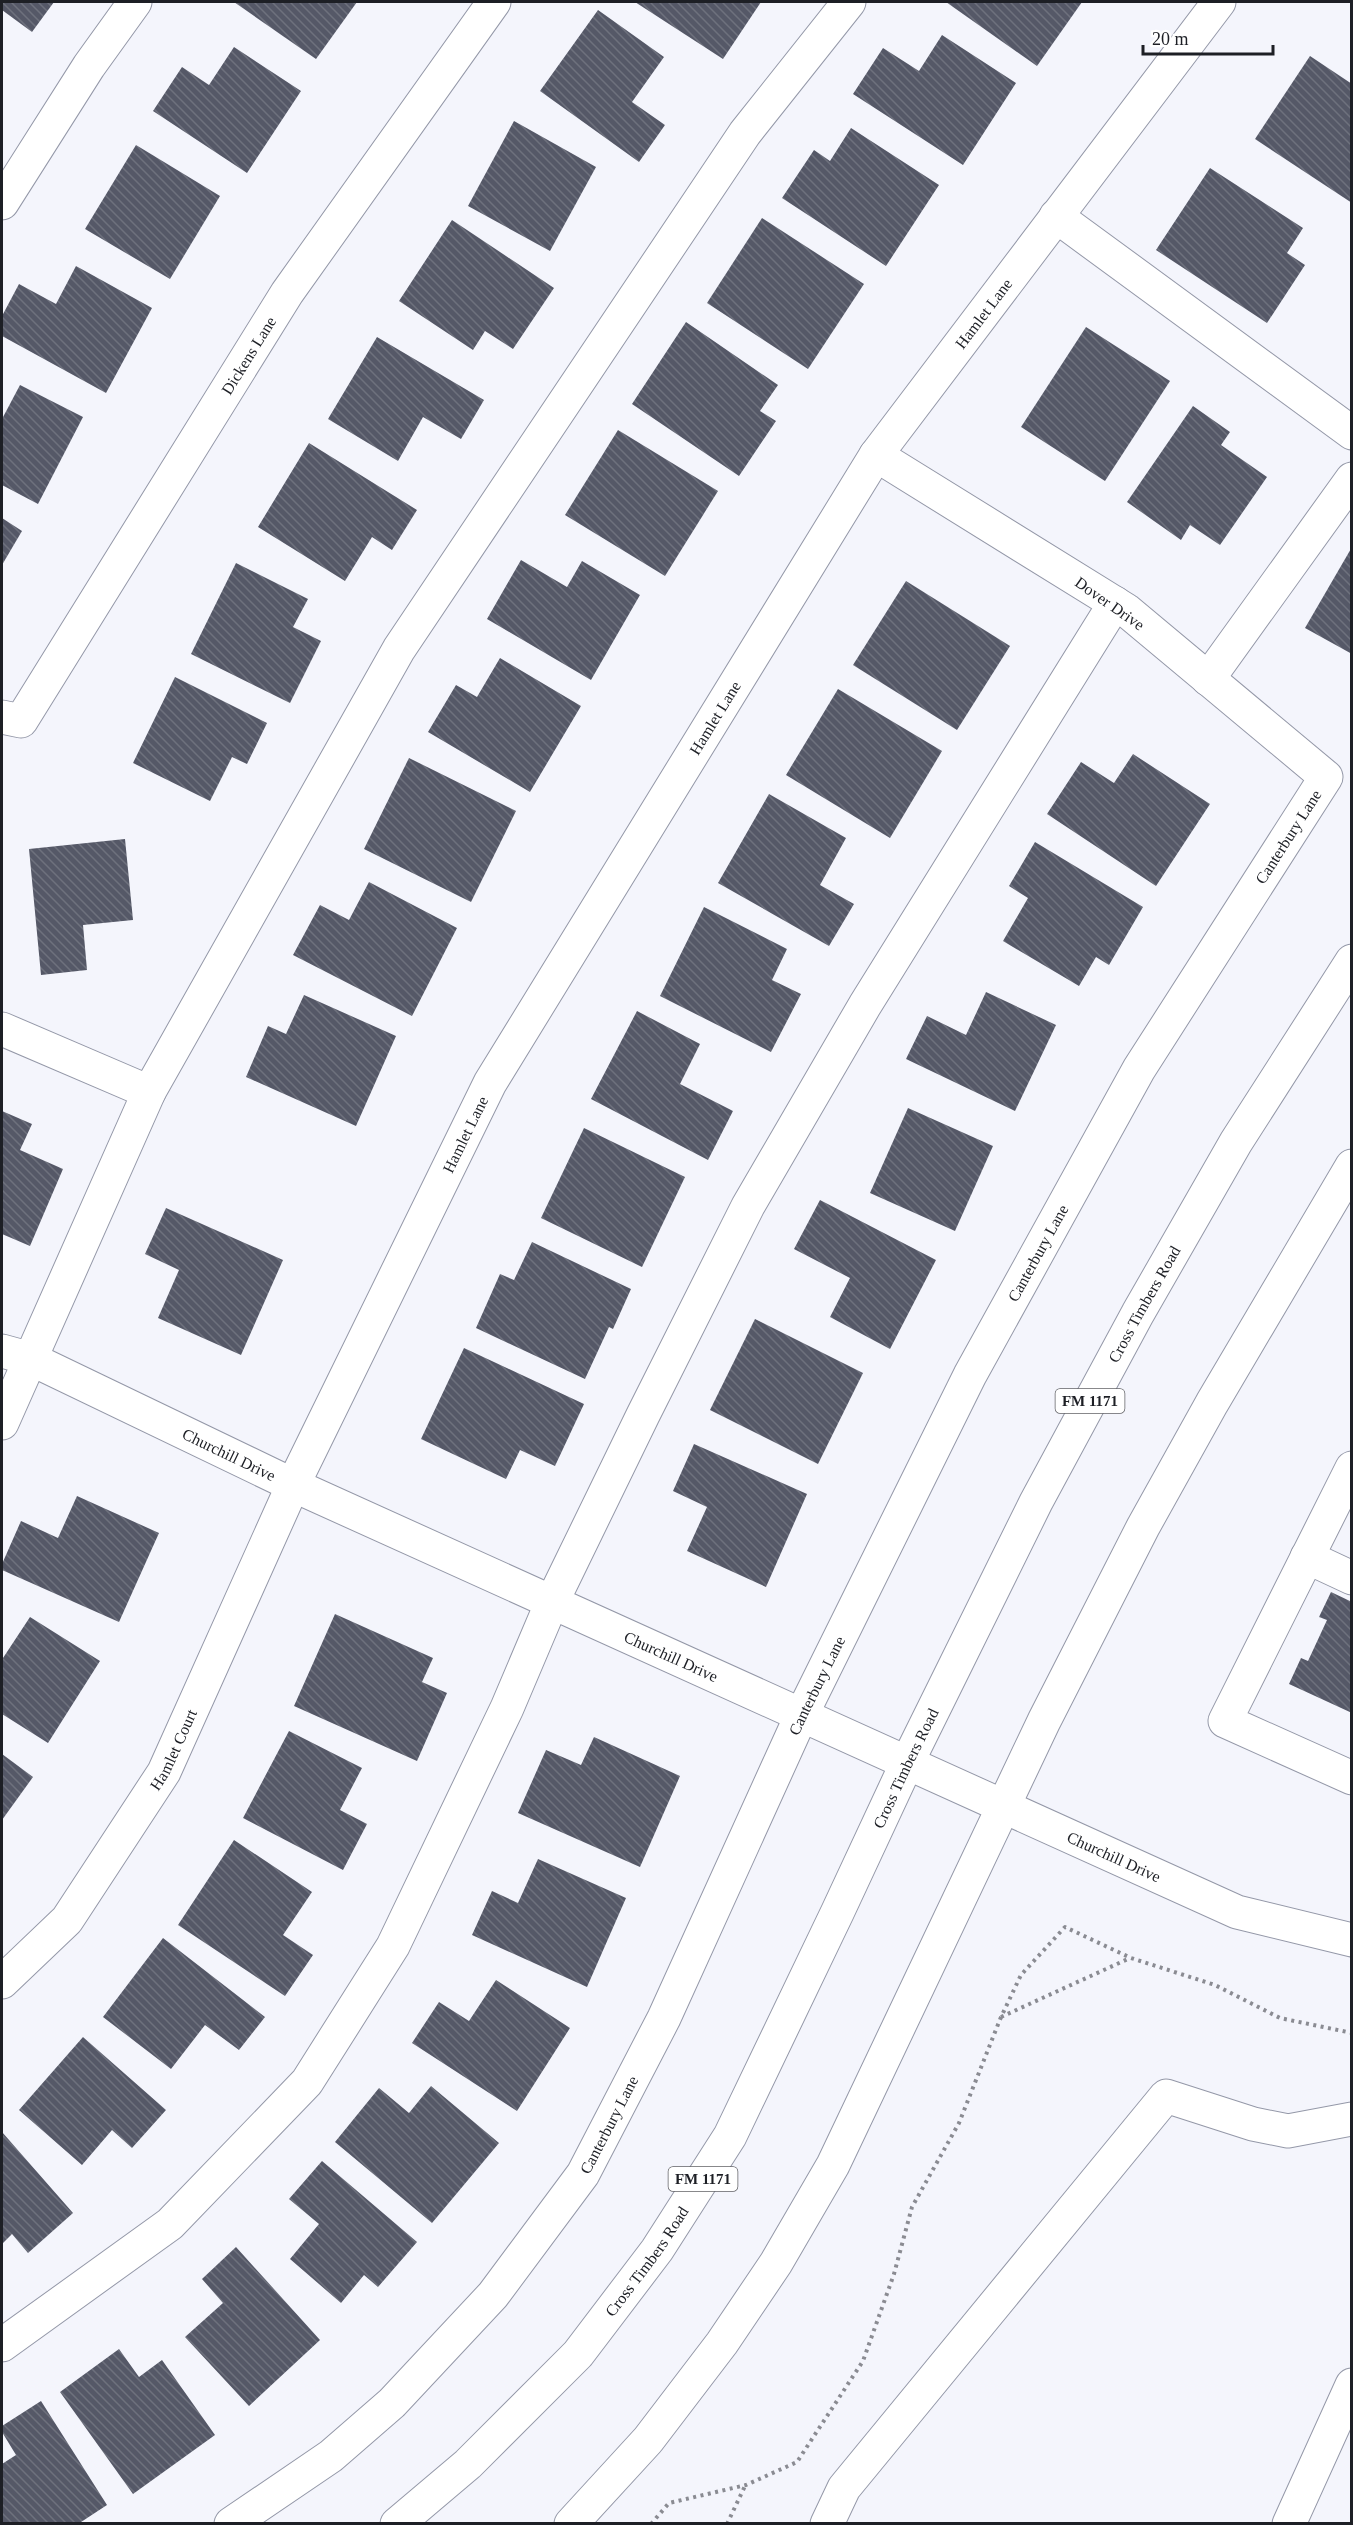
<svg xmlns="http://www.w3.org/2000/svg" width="1353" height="2525" font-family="'Times New Roman',serif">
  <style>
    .building { fill: url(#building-back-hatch) }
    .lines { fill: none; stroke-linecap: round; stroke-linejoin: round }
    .minor-casing { stroke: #9498a8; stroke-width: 35 }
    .major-casing { stroke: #9498a8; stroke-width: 35 }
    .path { stroke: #8a8b92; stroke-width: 4; stroke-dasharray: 3 4.5; stroke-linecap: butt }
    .minor { stroke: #fff; stroke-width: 33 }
    .major { stroke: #fff; stroke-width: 33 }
    .labels { text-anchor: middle; stroke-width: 6; stroke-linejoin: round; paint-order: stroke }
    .shield { fill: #fff; stroke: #616266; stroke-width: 1.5 }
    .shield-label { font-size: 15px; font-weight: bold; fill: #1d1f25 }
    .street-label { font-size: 16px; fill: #1d1f25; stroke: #fff }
  </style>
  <defs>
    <pattern id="building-back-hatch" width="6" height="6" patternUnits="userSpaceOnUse" patternTransform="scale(1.5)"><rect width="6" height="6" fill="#555867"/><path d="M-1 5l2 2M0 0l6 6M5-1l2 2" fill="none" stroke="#6e717d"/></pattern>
  </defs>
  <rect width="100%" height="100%" fill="#f4f5fc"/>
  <!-- building -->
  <g class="building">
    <polygon points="2,2 54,2 32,32 2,10"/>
    <polygon points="234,2 357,2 316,59"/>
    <polygon points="635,2 761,2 723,59"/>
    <polygon points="946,2 1082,2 1037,66"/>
    <polygon points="598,10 664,57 632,102 665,125 639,162 540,91"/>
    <polygon points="942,35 1016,83 963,165 853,94 883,48 919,71"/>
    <polygon points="234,47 301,91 247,173 153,111 182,67 209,85"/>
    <polygon points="1310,56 1352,84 1352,203 1255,139"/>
    <polygon points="514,121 596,167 550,251 468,206"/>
    <polygon points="851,128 939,185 886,266 782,198 814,150 830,161"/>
    <polygon points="136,145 220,196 170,279 85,229"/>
    <polygon points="1210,168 1303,228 1287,253 1305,265 1267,323 1156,250"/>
    <polygon points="762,218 864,284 808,369 707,303"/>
    <polygon points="452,220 554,288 513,349 485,331 473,350 399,301"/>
    <polygon points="76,266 152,308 106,393 2,336 2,316 19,284 56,304"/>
    <polygon points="686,322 778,385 760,411 776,421 739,476 632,404"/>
    <polygon points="1086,327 1170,381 1105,481 1021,427"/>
    <polygon points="377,337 484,400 461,439 423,417 398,461 328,419"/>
    <polygon points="20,385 83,417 38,504 2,485 2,419"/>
    <polygon points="1193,406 1230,432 1221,445 1267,477 1220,545 1190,525 1181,540 1127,502"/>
    <polygon points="618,430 718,491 665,576 565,515"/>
    <polygon points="309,443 417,510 392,550 372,537 345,581 258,527"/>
    <polygon points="2,518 22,531 2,565"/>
    <polygon points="1352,547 1352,654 1305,628"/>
    <polygon points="521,560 567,587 582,561 640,595 591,680 487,619"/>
    <polygon points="236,563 308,599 293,627 321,641 290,703 191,654"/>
    <polygon points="906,581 1010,646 957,730 853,665"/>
    <polygon points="500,658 581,706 530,792 428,732 456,685 477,697"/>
    <polygon points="175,677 267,723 247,764 232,757 210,801 133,763"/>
    <polygon points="838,689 942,751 890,838 786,775"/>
    <polygon points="1133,754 1210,804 1156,886 1047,814 1081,762 1114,783"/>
    <polygon points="409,758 516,811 471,902 364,849"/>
    <polygon points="769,794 846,838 820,885 854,904 829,946 718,883"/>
    <polygon points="125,839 133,920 83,925 87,970 41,975 29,849"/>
    <polygon points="1035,842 1143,907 1109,965 1096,957 1079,986 1003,941 1028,898 1009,886"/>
    <polygon points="369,882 457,928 412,1016 293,955 320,905 349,920"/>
    <polygon points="704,907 787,949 772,980 801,994 771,1052 660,996"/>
    <polygon points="986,992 1056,1025 1015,1111 906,1059 927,1016 966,1035"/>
    <polygon points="304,995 396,1036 356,1126 246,1077 268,1026 286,1034"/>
    <polygon points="637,1011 700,1044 680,1084 733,1111 708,1160 591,1099"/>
    <polygon points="908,1108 993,1146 955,1231 870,1193"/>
    <polygon points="2,1111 32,1124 20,1150 63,1169 30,1246 2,1234"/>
    <polygon points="584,1128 685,1177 642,1267 541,1218"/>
    <polygon points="820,1200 936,1260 890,1349 830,1317 850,1278 794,1249"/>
    <polygon points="166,1208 283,1260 241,1355 158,1318 179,1270 145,1254"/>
    <polygon points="532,1242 631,1289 613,1329 609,1327 585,1379 476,1328 500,1274 514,1280"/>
    <polygon points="755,1319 863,1373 818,1464 710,1410"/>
    <polygon points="464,1348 584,1404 555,1466 520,1450 506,1479 421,1439"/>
    <polygon points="694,1444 807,1494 766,1587 687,1551 707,1507 673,1491"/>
    <polygon points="77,1496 159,1533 119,1622 2,1570 2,1564 21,1521 58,1538"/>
    <polygon points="1331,1592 1352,1602 1352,1713 1289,1684 1301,1658 1308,1661 1327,1620 1319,1617"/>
    <polygon points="335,1614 433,1658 422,1682 447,1693 417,1761 294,1706"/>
    <polygon points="30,1617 100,1661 48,1743 2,1714 2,1657 3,1658"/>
    <polygon points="289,1731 362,1768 340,1810 367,1824 343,1870 243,1818"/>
    <polygon points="594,1737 680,1776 640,1867 518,1813 546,1750 581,1765"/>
    <polygon points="2,1754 33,1777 2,1820"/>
    <polygon points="234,1840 312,1892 283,1935 313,1955 285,1996 178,1925"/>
    <polygon points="538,1859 626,1898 587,1987 472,1935 492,1891 518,1903"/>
    <polygon points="163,1938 265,2017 239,2050 205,2025 171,2069 103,2017"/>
    <polygon points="496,1980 570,2028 517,2111 412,2043 439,2002 469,2021"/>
    <polygon points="83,2037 166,2110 132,2148 112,2130 82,2165 19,2110"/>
    <polygon points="431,2086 499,2143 432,2223 335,2142 379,2088 409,2113"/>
    <polygon points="2,2132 73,2213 28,2253 12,2234 2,2244"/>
    <polygon points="322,2161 417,2242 378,2287 364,2275 341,2303 290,2259 319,2224 289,2199"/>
    <polygon points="236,2247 320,2340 249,2406 185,2337 223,2303 202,2279"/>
    <polygon points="119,2349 139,2377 162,2360 215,2435 133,2494 60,2392"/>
    <polygon points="41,2401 107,2505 78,2524 2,2524 2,2464 16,2455 2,2432 2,2426"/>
  </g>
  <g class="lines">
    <!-- minor casing -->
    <g class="minor-casing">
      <g id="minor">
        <polyline points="2,203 89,66 135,2"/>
        <polyline points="1056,216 1352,433"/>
        <polyline points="1208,679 1352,479"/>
        <path id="s1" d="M 2,717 L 21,721 L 287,293 L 494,2"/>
        <polyline points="2,1029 149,1092"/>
        <path id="s2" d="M 2,1351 L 31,1359 L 293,1485 L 1237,1912 L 1352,1940"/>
        <polyline points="2,1423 149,1092 399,649 745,133 849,2"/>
        <polyline points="1352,1468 1225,1721 1352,1778"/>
        <polyline points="1307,1557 1352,1578"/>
        <path id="s3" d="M 2,1982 L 67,1920 L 164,1772 L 293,1485 L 490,1083 L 876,455 L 1219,2"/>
        <polyline points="2,2345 170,2224 307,2082 393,1946 507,1708 552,1602 643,1415 748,1206 865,1005 1115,603"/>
        <path id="s4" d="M 231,2524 L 331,2456 L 392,2403 L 493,2295 L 583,2174 L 664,2018 L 802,1714 L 970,1375 L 1139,1069 L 1326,777 L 1126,610 L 876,455"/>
        <polyline points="827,2524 844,2488 1166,2096 1253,2124 1288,2131 1352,2119"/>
        <polyline points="1289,2524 1352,2385"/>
      </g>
    </g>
    <!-- major casing -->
    <g class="major-casing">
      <g id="major">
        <path id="s5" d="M 397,2524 L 468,2464 L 578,2354 L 657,2250 L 730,2136 L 838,1911 L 907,1763 L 1036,1502 L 1138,1313 L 1236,1142 L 1352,961"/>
        <polyline points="571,2524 648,2440 722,2343 776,2263 833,2165 1044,1721 1143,1527 1212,1403 1352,1166"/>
      </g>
    </g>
    <!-- path -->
    <g class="path">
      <polyline points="1001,2017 1130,1958"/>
      <polyline points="651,2524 669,2503 746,2485 797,2462 863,2361 894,2274 912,2207 959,2123 1001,2017 1021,1975 1065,1927 1131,1958 1215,1985 1280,2018 1352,2033"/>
      <polyline points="727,2524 745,2486"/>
    </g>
    <!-- minor -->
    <use href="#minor" class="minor"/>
    <!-- major -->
    <use href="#major" class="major"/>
  </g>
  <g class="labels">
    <!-- shield labels -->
    <g class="shield">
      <rect x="1055.5" y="1389" width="69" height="24" rx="4.5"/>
      <rect x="668.5" y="2167" width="69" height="24" rx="4.5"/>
    </g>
    <g class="shield-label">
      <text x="1090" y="1406">FM 1171</text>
      <text x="703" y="2184">FM 1171</text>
    </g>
    <!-- street labels -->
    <g class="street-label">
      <text dy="6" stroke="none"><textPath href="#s3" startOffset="1944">Hamlet Lane</textPath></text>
      <text dy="6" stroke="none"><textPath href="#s1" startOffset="450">Dickens Lane</textPath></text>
      <text transform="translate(1110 603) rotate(35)" y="6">Dover Drive</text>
      <text dy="6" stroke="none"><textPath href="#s3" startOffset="1458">Hamlet Lane</textPath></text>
      <text dy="6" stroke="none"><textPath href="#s4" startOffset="2014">Canterbury Lane</textPath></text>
      <text dy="6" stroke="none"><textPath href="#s3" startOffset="972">Hamlet Lane</textPath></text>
      <text dy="6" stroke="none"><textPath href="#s4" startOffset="1528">Canterbury Lane</textPath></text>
      <text dy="6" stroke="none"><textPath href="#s5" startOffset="1444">Cross Timbers Road</textPath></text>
      <text dy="6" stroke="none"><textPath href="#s2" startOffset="250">Churchill Drive</textPath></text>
      <text dy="6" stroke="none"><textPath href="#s2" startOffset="736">Churchill Drive</textPath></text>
      <text dy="6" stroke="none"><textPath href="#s4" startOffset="1042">Canterbury Lane</textPath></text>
      <text dy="6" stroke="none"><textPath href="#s3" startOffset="291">Hamlet Court</textPath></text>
      <text dy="6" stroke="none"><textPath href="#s5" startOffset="922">Cross Timbers Road</textPath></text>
      <text dy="6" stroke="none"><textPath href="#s2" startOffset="1222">Churchill Drive</textPath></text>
      <text dy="6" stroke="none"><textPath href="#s4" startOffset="556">Canterbury Lane</textPath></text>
      <text dy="6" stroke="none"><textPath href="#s5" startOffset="364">Cross Timbers Road</textPath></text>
    </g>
  </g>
  <!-- border -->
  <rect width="1353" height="2525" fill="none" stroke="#1d1f25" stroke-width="6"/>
  <!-- scale -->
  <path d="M1143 45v9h130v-9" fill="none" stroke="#1d1f25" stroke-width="3"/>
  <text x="1152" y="45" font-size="18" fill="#1d1f25" stroke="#ffffff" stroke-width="4.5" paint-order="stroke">20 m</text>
</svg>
